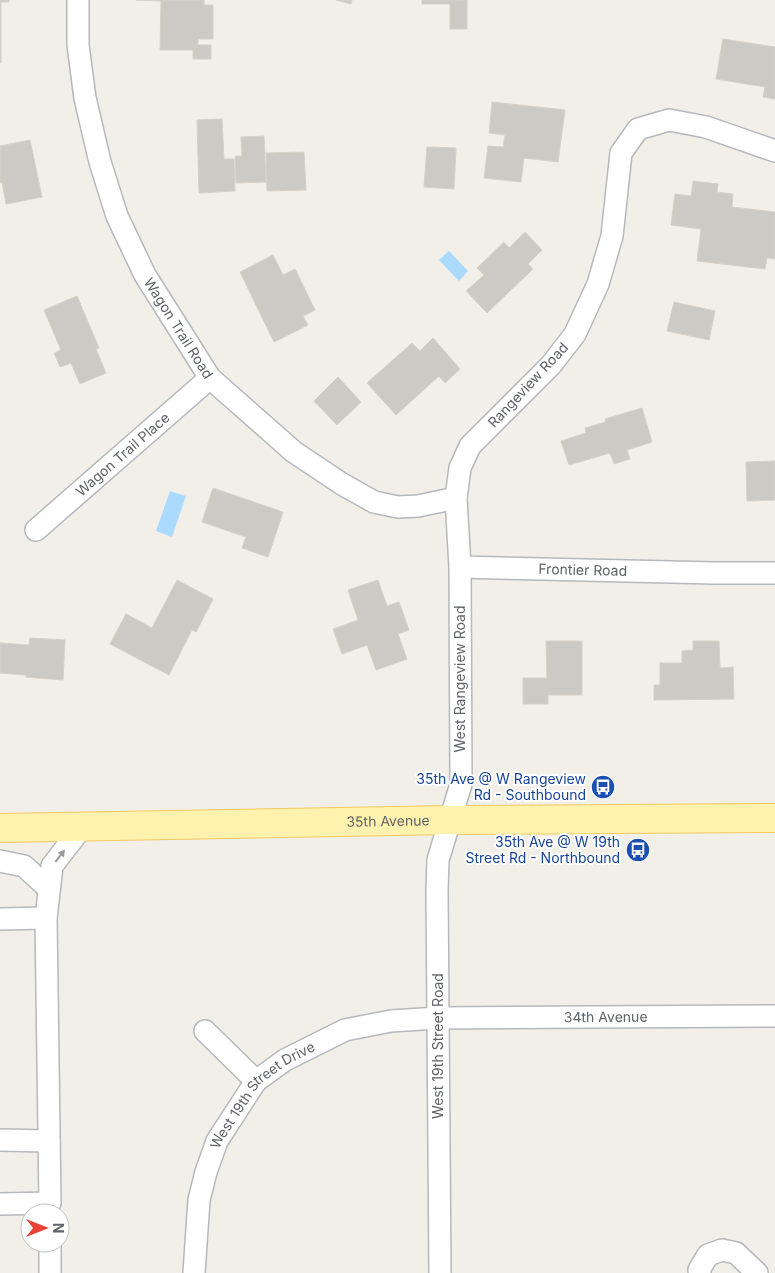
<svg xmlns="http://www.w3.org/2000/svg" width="775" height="1273" font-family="Inter,sans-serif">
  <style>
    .water { fill: #aadaff }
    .building { fill: #cccac5; stroke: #d6d1c6 }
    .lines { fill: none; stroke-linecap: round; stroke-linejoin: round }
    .minor-casing { stroke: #b5b8bc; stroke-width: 24 }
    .major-casing { stroke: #f2c960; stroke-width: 30 }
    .minor { stroke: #fff; stroke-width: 21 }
    .major { stroke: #fff2af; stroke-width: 28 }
    .oneway { fill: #979a9d }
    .labels { text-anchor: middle; stroke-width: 4; stroke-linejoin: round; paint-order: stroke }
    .street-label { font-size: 14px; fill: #5f6368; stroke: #fff }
    .transit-label { font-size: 14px; fill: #164399; stroke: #fff; text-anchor: end }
  </style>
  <rect width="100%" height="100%" fill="#f1efe8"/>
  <!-- water -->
  <g class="water">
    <polygon points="449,251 468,271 459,281 439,260"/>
    <polygon points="170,491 186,496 172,537 156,531"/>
  </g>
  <!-- building -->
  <g class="building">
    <polygon points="0,0 9,0 9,2 1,2 1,63 0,63"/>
    <polygon points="136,0 204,0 204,5 213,5 213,39 198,39 198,45 211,45 211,59 193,59 193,50 160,50 161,1"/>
    <polygon points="336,0 352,0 351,4"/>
    <polygon points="422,0 467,0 467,29 450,29 450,4 422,4"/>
    <polygon points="723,39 775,47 775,99 763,97 765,87 716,79"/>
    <polygon points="492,102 565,110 558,162 524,158 521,182 484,178 488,146 503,147 505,135 489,133"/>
    <polygon points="222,119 224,159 234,159 235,191 199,193 197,120"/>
    <polygon points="264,136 266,182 236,183 235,156 242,156 241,137"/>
    <polygon points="30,140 42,197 6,204 2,182 0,183 0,146"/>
    <polygon points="427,147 456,148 454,189 424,187"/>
    <polygon points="304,152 306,190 267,191 266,153"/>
    <polygon points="693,181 718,184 717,192 733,194 732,207 775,212 775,259 767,258 765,269 697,261 701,229 671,225 675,194 691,196"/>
    <polygon points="525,232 542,250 528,264 533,269 487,313 466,291 484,275 477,268 504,242 509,248"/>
    <polygon points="273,255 283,275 295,269 315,310 303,316 308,325 274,342 240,272"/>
    <polygon points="77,296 99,348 96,349 106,373 80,384 71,363 60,367 54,353 61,350 44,310"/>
    <polygon points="674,302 715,311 709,340 667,331"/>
    <polygon points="433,338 460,369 445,383 439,376 396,415 367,383 412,343 420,351"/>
    <polygon points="338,377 361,402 337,425 314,401"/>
    <polygon points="642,408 652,442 627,450 630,459 614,464 610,453 569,465 561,441 586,433 585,428 606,422 605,419"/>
    <polygon points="775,461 775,500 747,501 746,462"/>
    <polygon points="213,488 283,512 268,557 242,548 246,537 202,522"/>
    <polygon points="177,580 213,599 196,632 192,630 169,675 110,644 126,614 152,628"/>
    <polygon points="378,580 387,606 399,602 409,630 398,634 407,659 376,670 367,645 342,654 333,629 358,620 348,590"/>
    <polygon points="30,638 65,640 63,680 26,677 26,675 0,673 0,643 29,645"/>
    <polygon points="546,641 582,641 582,695 548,695 548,704 523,704 523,678 547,678"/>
    <polygon points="693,641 719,641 720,668 733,667 734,699 654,700 654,685 660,685 660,663 682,663 682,651 693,650"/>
  </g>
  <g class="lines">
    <!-- minor casing -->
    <g class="minor-casing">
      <g id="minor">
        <path id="s1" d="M 78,0 L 78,45 L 85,98 L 100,162 L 117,216 L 145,275 L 210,378 L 294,452 L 342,484 L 374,502 L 398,507 L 418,506 L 456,498"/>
        <path id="s2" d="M 775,151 L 706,127 L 669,120 L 638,129 L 621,153 L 612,236 L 598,284 L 575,334 L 551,365 L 470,446 L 460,468 L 456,498 L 460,567 L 714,573 L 775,573"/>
        <path id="s3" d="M 36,530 L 210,378"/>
        <polyline points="0,861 24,866 49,889"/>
        <polyline points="0,919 46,918"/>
        <polyline points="205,1031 256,1081"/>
        <polyline points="0,1140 49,1141"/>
        <polyline points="0,1204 50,1203 46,918 52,866 82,827"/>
        <polyline points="50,1243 50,1273"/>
        <path id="s4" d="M 194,1273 L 199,1200 L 206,1172 L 217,1141 L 256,1081 L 285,1060 L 345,1030 L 391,1021 L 438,1018 L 775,1016"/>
        <polyline points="440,1273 437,890 438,860 461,784 460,567"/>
        <polyline points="700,1273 699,1270 708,1255 722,1250 736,1253 757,1273"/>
      </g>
    </g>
    <!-- major casing -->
    <g class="major-casing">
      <g id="major">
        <path id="s5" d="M 0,828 L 451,820 L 775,818"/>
      </g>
    </g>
    <!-- minor -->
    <use href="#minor" class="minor"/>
    <!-- major -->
    <use href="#major" class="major"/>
  </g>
  <!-- one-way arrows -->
  <defs><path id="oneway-solid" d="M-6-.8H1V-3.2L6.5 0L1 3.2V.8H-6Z" transform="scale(1.25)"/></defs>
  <use class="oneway" href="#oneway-solid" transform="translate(60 856) rotate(-52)"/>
  <!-- icons -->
  <defs>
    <g id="bus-disc" transform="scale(1.25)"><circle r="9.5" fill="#1a4fb4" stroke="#fff"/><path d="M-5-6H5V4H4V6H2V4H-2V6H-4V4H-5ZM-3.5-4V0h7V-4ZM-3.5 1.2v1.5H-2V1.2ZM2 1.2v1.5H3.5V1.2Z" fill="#fff"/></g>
  </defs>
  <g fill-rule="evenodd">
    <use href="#bus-disc" x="603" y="787"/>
    <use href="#bus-disc" x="638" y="850"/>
  </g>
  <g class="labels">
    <!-- street labels -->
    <g class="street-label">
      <text dy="5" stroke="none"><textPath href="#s1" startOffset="349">Wagon Trail Road</textPath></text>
      <text transform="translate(528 385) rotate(-47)" y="5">Rangeview Road</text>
      <text dy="5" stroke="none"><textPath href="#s3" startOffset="115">Wagon Trail Place</textPath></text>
      <text dy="5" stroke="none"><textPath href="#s2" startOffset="761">Frontier Road</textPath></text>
      <text transform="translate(460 679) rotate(-90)" y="5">West Rangeview Road</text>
      <text dy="5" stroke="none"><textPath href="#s5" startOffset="388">35th Avenue</textPath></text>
      <text dy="5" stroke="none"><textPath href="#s4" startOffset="571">34th Avenue</textPath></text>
      <text transform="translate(438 1046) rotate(-90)" y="5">West 19th Street Road</text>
      <text dy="5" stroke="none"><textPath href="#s4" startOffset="201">West 19th Street Drive</textPath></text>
    </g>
    <!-- transit labels -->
    <g class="transit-label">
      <text x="586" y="784">35th Ave @ W Rangeview<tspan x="586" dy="16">Rd - Southbound</tspan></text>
      <text x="620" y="847">35th Ave @ W 19th<tspan x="620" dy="16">Street Rd - Northbound</tspan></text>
    </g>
  </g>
  <!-- north arrow -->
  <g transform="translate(45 1228) rotate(90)"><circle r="24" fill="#ffffff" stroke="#bfc1c3"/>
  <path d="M0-4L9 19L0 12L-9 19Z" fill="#ea4335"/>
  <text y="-8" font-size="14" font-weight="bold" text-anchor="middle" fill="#5f6368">N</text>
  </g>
</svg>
